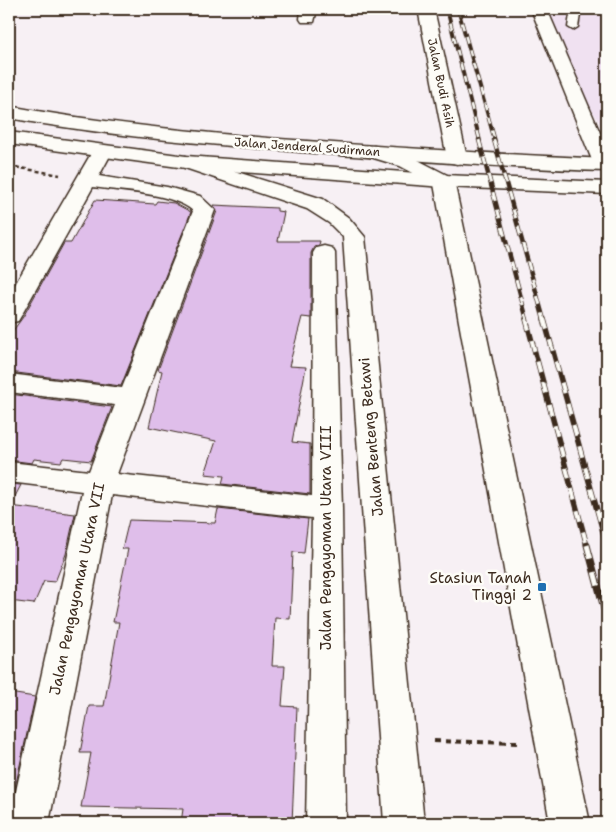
<svg xmlns="http://www.w3.org/2000/svg" width="616" height="832" font-family="'Shantell Sans',sans-serif">
  <style>
    .built { fill: #f0e1f1 }
    .building { fill: #dfbeea; stroke: #3b2a1e }
    .lines { fill: none; stroke-linecap: round; stroke-linejoin: round }
    .lane-casing { stroke: #3b2a1e; stroke-width: 3 }
    .street-casing { stroke: #3b2a1e; stroke-width: 3 }
    .secondary-casing { stroke: #3b2a1e; stroke-width: 3 }
    .primary-casing { stroke: #3b2a1e; stroke-width: 3 }
    .path-far1 { stroke: #3b2a1e; stroke-width: 2.5; stroke-dasharray: 4 3; stroke-linecap: butt }
    .path { stroke: #3b2a1e; stroke-width: 4; stroke-dasharray: 6 5; stroke-linecap: butt }
    .lane { fill: #fdfcf7; fill-rule: evenodd }
    .street { fill: #fdfcf7; fill-rule: evenodd }
    .secondary { fill: #fdfcf7; fill-rule: evenodd }
    .primary { fill: #fdfcf7; fill-rule: evenodd }
    .rail-far3-casing { stroke: #3b2a1e; stroke-width: 4 }
    .rail-far2-casing { stroke: #3b2a1e; stroke-width: 4.5 }
    .rail-far1-casing { stroke: #3b2a1e; stroke-width: 5.5 }
    .rail-casing { stroke: #3b2a1e; stroke-width: 7 }
    .rail-far3 { stroke: #fdfcf7; stroke-width: 2.5; stroke-dasharray: 7; stroke-linecap: butt }
    .rail-far2 { stroke: #fdfcf7; stroke-width: 3; stroke-dasharray: 9; stroke-linecap: butt }
    .rail-far1 { stroke: #fdfcf7; stroke-width: 4; stroke-dasharray: 11; stroke-linecap: butt }
    .rail { stroke: #fdfcf7; stroke-width: 5; stroke-dasharray: 14; stroke-linecap: butt }
    .poi-dot { fill: #1f6fb2; stroke: #fdfcf7; stroke-width: 2 }
    .labels { text-anchor: middle; stroke-width: 5; stroke-linejoin: round; paint-order: stroke }
    .far-street-label { font-size: 12px; fill: #3b2a1e; stroke: #fdfcf7 }
    .street-label { font-size: 15px; fill: #3b2a1e; stroke: #fdfcf7 }
    .poi-label { font-size: 15px; fill: #3b2a1e; stroke: #fdfcf7; text-anchor: end }
  </style>
  <rect width="100%" height="100%" fill="#f7f0f4"/>
  <filter id="ink" filterUnits="userSpaceOnUse"><feTurbulence type="fractalNoise" baseFrequency=".02" numOctaves="2"/><feDisplacementMap in="SourceGraphic" scale="10" xChannelSelector="R" yChannelSelector="G"/><feConvolveMatrix kernelMatrix="1 2 1 2 8 2 1 2 1" color-interpolation-filters="sRGB"/></filter>
  <g filter="url(#ink)">
    <!-- built -->
    <polygon class="built" points="544,9 607,9 607,135 569,72"/>
    <!-- building -->
    <g class="building">
      <polygon points="95,200 155,204 157,201 174,203 191,212 121,386 9,372 9,336 23,317 64,243 71,243"/>
      <polygon points="213,205 277,208 277,211 284,212 278,241 320,241 319,245 314,247 311,253 311,318 302,317 289,366 306,367 292,442 310,444 310,494 222,484 224,476 205,474 216,441 149,427 162,371 158,370 217,211"/>
      <polygon points="9,394 112,407 91,461 63,458 61,462 34,459 32,463 9,460"/>
      <polygon points="9,484 21,485 10,506 75,514 66,554 55,582 44,581 34,604 9,601"/>
      <polygon points="218,509 308,519 304,553 293,552 290,619 275,618 272,666 285,666 282,706 297,707 292,823 181,823 183,809 81,807 91,753 80,753 89,706 104,706 119,622 113,622 128,549 122,549 129,520 215,523"/>
      <polygon points="9,693 35,697 9,815"/>
    </g>
    <g class="lines">
      <!-- lane casing -->
      <g class="lane-casing">
        <polygon id="lane" points="571,9 581,9 578,27 573,30 568,27"/>
      </g>
      <!-- street casing -->
      <g class="street-casing">
        <g id="street">
          <polygon points="301,9 317,9 314,22 302,22 300,19"/>
          <polygon points="418,9 434,9 467,158 464,162 457,164 450,162 447,158"/>
          <polygon points="531,9 547,9 607,149 607,170 597,169 594,165"/>
          <path d="M 102,146 L 109,148 L 112,152 L 99,176 L 167,187 L 200,196 L 215,210 L 117,474 L 312,496 L 313,253 L 316,248 L 324,246 L 332,248 L 335,253 L 342,509 L 346,823 L 306,823 L 312,518 L 112,495 L 49,823 L 9,823 L 82,491 L 9,482 L 9,462 L 89,471 L 115,405 L 9,392 L 9,374 L 122,388 L 193,211 C 174,193 119,191 93,187 L 21,316 L 18,321 L 9,323 L 9,295 L 92,152 L 95,148 Z"/>
        </g>
      </g>
      <!-- secondary casing -->
      <g class="secondary-casing">
        <g id="secondary">
          <polygon points="374,146 414,158 451,177 454,181 590,823 550,823 434,184 400,166 367,156 364,152 367,148"/>
          <polygon points="186,156 323,199 349,218 365,237 424,823 384,823 343,237 329,223 307,209 179,166 176,162 179,158"/>
        </g>
      </g>
      <!-- primary casing -->
      <g class="primary-casing">
        <g id="primary">
          <path d="M 9,106 C 112,125 216,134 320,142 C 416,149 511,155 607,159 L 607,171 C 518,169 428,161 339,155 C 229,146 118,138 9,118 Z"/>
          <polygon points="9,132 186,156 444,175 607,182 607,194 444,187 186,168 9,144"/>
        </g>
      </g>
      <!-- path-far1 -->
      <polyline class="path-far1" points="9,166 60,175"/>
      <!-- path -->
      <polyline class="path" points="434,741 519,743"/>
      <!-- lane -->
      <use href="#lane" class="lane"/>
      <!-- street -->
      <use href="#street" class="street"/>
      <!-- secondary -->
      <use href="#secondary" class="secondary"/>
      <!-- primary -->
      <use href="#primary" class="primary"/>
      <!-- rail-far3 casing -->
      <g class="rail-far3-casing">
        <g id="rail-far3">
          <polyline points="447,9 480,141"/>
          <polyline points="458,9 495,141"/>
        </g>
      </g>
      <!-- rail-far2 casing -->
      <g class="rail-far2-casing">
        <g id="rail-far2">
          <polyline points="479,140 527,320"/>
          <polyline points="494,140 544,320"/>
        </g>
      </g>
      <!-- rail-far1 casing -->
      <g class="rail-far1-casing">
        <g id="rail-far1">
          <polyline points="526,319 587,546"/>
          <polyline points="544,319 607,546"/>
        </g>
      </g>
      <!-- rail casing -->
      <g class="rail-casing">
        <g id="rail">
          <polyline points="587,545 607,620"/>
          <polyline points="606,545 607,547"/>
        </g>
      </g>
      <!-- rail-far3 -->
      <use href="#rail-far3" class="rail-far3"/>
      <!-- rail-far2 -->
      <use href="#rail-far2" class="rail-far2"/>
      <!-- rail-far1 -->
      <use href="#rail-far1" class="rail-far1"/>
      <!-- rail -->
      <use href="#rail" class="rail"/>
    </g>
  </g>
  <!-- markers -->
  <rect class="poi-dot" x="537" y="582" width="10" height="10" rx="2.5"/>
  <g class="labels">
    <!-- far-street labels -->
    <g class="far-street-label">
      <text transform="translate(441 83) rotate(78)" y="4">Jalan Budi Asih</text>
      <text transform="translate(307 147) rotate(4)" y="4">Jalan Jenderal Sudirman</text>
    </g>
    <!-- street labels -->
    <g class="street-label">
      <text transform="translate(371 437) rotate(-95)" y="5">Jalan Benteng Betawi</text>
      <text transform="translate(326 538) rotate(-90)" y="5">Jalan Pengayoman Utara VIII</text>
      <text transform="translate(77 589) rotate(-78)" y="5">Jalan Pengayoman Utara VII</text>
    </g>
    <!-- poi labels -->
    <g class="poi-label">
      <text x="532" y="583">Stasiun Tanah<tspan x="532" dy="17">Tinggi 2</tspan></text>
    </g>
  </g>
  <!-- margin -->
  <rect width="616" height="832" fill="none" stroke="#fdfcf7" stroke-width="30"/>
  <rect x="15" y="15" width="586" height="802" fill="none" stroke="#3b2a1e" stroke-width="2" filter="url(#ink)"/>
</svg>
